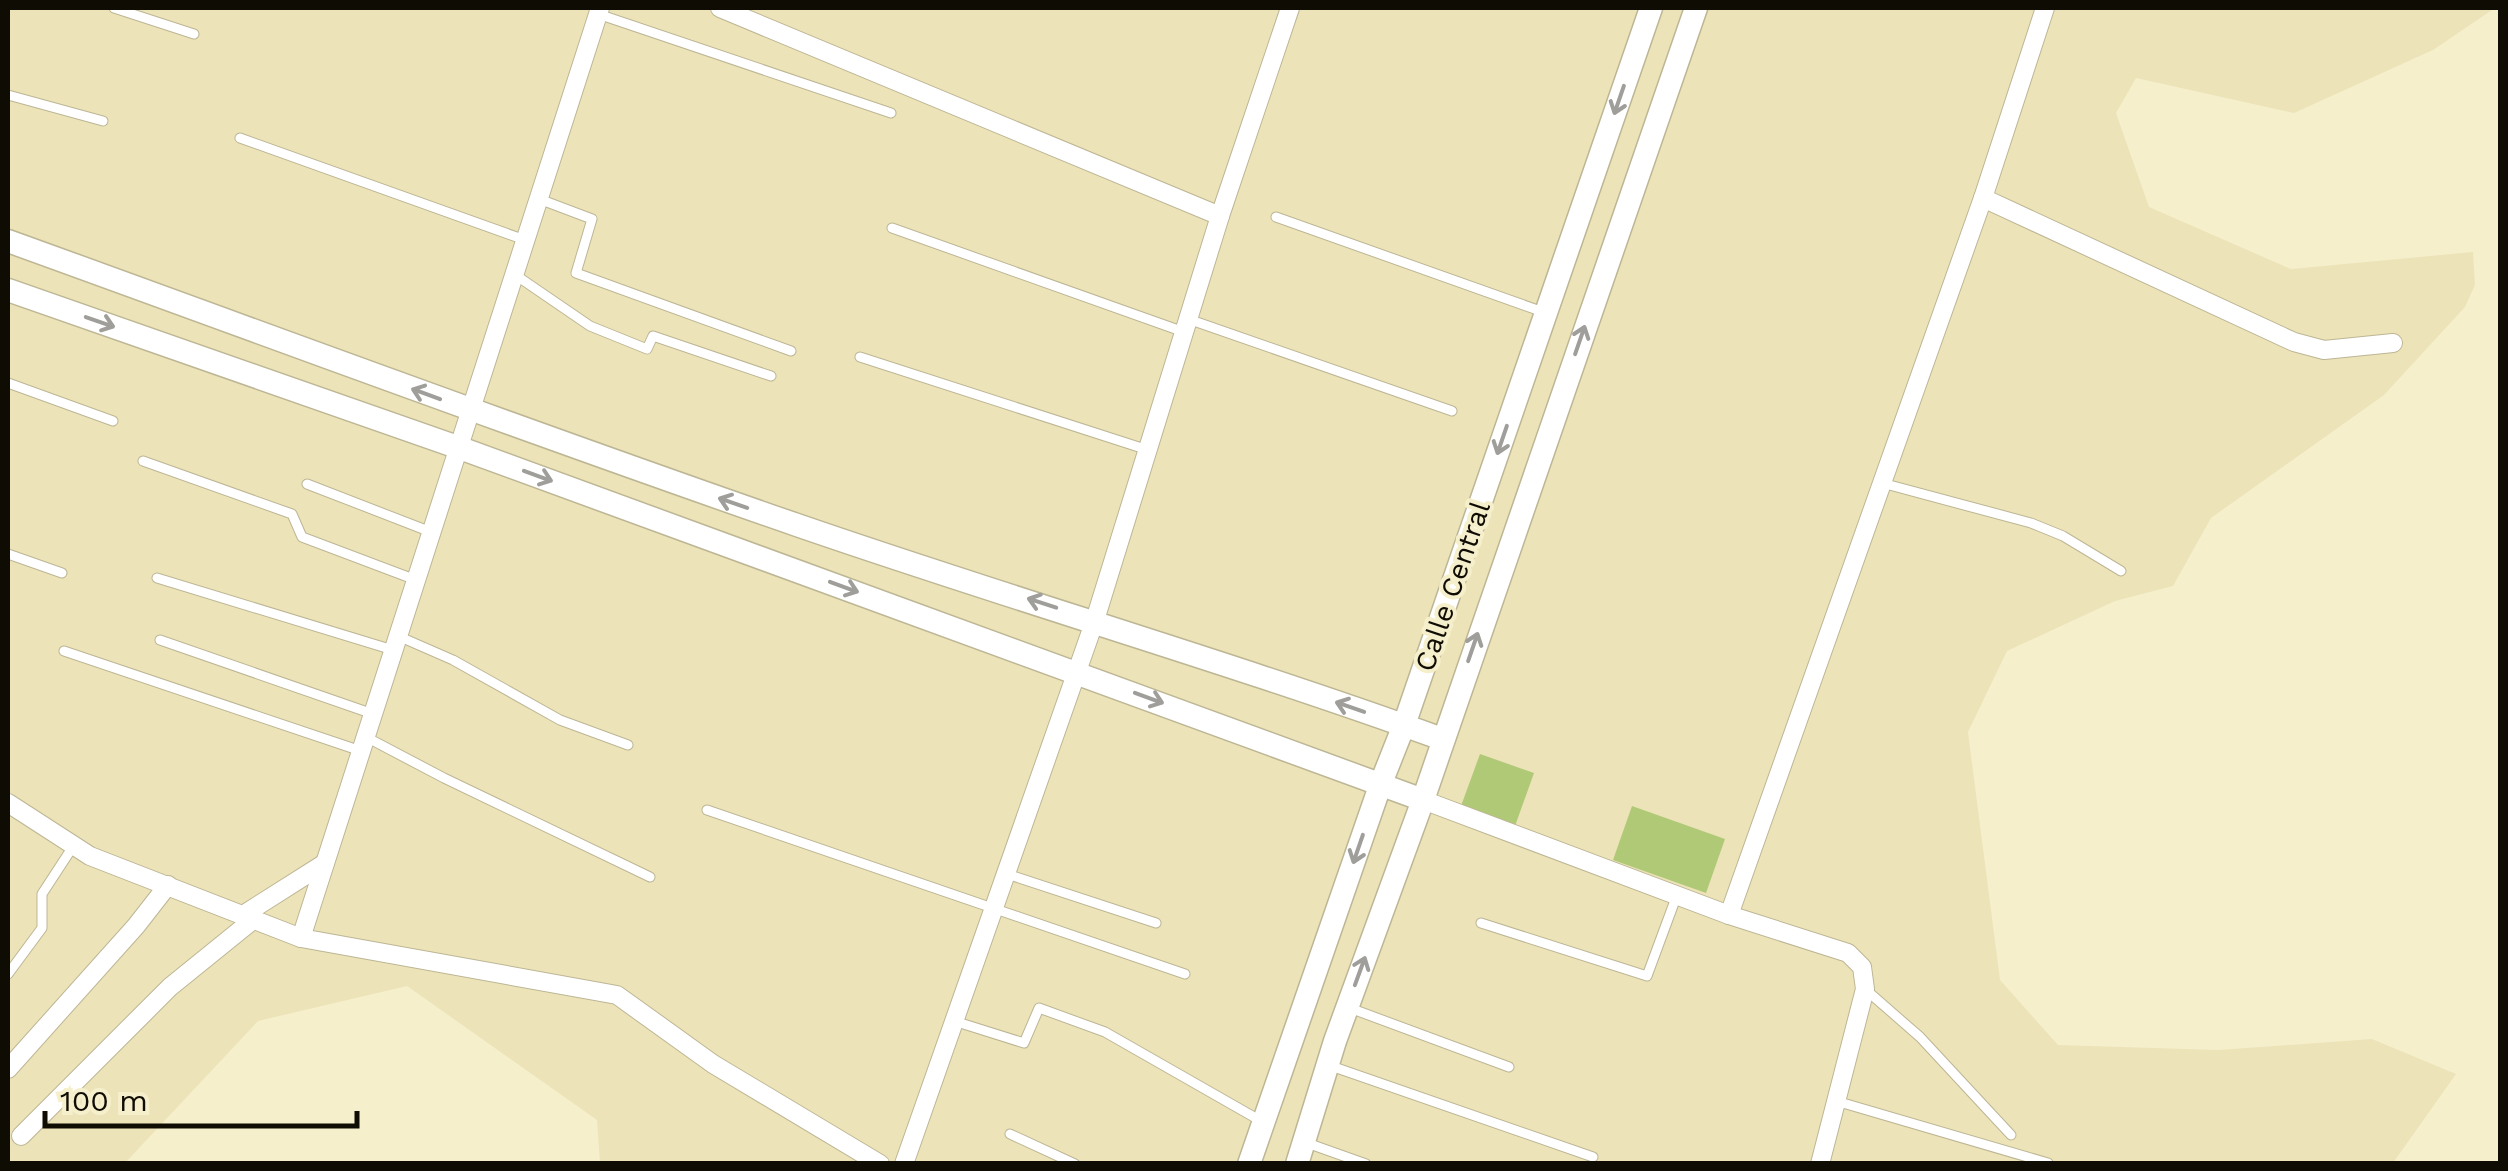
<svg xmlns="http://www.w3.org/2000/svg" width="2508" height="1171" font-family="'Work Sans',sans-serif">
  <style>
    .built { fill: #ece3b8 }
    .green { fill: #b0c977 }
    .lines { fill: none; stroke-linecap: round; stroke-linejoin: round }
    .service-casing { stroke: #bdb695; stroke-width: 11 }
    .minor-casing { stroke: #bdb695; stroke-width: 20 }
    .tertiary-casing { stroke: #bdb695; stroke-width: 25 }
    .service { stroke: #fff; stroke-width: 9 }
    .minor { stroke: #fff; stroke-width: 18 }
    .tertiary { stroke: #fff; stroke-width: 22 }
    .oneway { stroke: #9f9e9a }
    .labels { text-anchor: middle; stroke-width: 8; stroke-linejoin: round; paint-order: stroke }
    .street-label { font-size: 28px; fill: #0f0c03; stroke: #f6efcc }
  </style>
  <rect width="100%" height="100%" fill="#f6efcc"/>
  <!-- built -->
  <polygon class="built" points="8,8 2495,8 2433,50 2294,113 2136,78 2116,113 2149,207 2291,269 2473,252 2475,285 2465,307 2384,395 2211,518 2173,586 2115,601 2007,651 1968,732 2000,980 2058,1045 2218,1050 2372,1039 2456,1074 2393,1163 600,1164 597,1120 407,986 258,1021 125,1163 8,1163"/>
  <!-- green -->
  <g class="green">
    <polygon points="1480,754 1534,773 1515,826 1461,806"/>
    <polygon points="1632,806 1725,839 1706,893 1613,860"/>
  </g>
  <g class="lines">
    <!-- service casing -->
    <g class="service-casing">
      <g id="service">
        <polyline points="114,8 194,34"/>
        <polyline points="598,14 891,113"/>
        <polyline points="8,95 103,121"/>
        <polyline points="240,138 525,240"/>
        <polyline points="539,199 592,219 576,273 791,351"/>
        <polyline points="1276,217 1546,313"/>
        <polyline points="892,228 1184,332"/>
        <polyline points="514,274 590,326 647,349 653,336 771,376"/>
        <polyline points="1188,319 1452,411"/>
        <polyline points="860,357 1148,450"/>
        <polyline points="8,383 113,421"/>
        <polyline points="143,461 292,514 302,537 416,580"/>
        <polyline points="1882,483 2031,523 2063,536 2121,571"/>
        <polyline points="307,484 431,532"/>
        <polyline points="8,554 62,573"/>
        <polyline points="157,578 393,650"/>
        <polyline points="398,636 453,660 560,720 628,745"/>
        <polyline points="160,640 373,714"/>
        <polyline points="64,651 361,751"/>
        <polyline points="366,737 444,778 650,877"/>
        <polyline points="707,810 1185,974"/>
        <polyline points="1007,874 1156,923"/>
        <polyline points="1481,923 1647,976 1677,895"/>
        <polyline points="8,974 42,928 42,894 74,845"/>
        <polyline points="1865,989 1920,1037 2011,1135"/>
        <polyline points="1347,1007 1509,1067"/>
        <polyline points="954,1021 1024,1043 1039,1008 1105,1032 1261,1121"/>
        <polyline points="1331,1066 1593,1157"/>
        <polyline points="1836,1101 2048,1163"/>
        <polyline points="1010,1134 1075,1164"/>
        <polyline points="1307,1143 1366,1164"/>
      </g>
    </g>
    <!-- minor casing -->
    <g class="minor-casing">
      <g id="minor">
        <polyline points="720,8 1220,216"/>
        <polyline points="1983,198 2294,342 2324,350 2393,343"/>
        <polyline points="1423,800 1729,915 1848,953 1862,967 1865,989 1820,1164"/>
        <polyline points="8,803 90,856 301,938 617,995 713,1064 880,1164"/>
        <polyline points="243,915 325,863"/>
        <polyline points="1729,915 1983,198 2045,8"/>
        <polyline points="301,938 600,8"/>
        <polyline points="8,1069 136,926 168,885"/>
        <polyline points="21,1136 170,987 254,919"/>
        <polyline points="904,1164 1095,620 1220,216 1290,8"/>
      </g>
    </g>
    <!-- tertiary casing -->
    <g class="tertiary-casing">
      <g id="tertiary">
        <path d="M 8,241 C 271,336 533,434 797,525 C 1011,599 1229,662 1442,739"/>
        <polyline points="8,290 460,448 1423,800"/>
        <polyline points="1249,1164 1381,783 1404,725 1651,8"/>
        <polyline points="1297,1164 1335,1041 1423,800 1696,8"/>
      </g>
    </g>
    <!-- service -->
    <use href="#service" class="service"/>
    <!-- minor -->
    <use href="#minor" class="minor"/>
    <!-- tertiary -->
    <use href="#tertiary" class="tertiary"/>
  </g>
  <!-- one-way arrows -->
  <defs><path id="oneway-shaft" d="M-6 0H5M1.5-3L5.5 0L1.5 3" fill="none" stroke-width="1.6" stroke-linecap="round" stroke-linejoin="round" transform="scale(2.5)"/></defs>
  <g class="oneway">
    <use href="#oneway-shaft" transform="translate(1619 100) rotate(109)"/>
    <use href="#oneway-shaft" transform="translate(100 322) rotate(19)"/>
    <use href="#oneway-shaft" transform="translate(1580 340) rotate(-71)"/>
    <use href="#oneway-shaft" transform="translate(426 394) rotate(-160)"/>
    <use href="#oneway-shaft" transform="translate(1502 440) rotate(109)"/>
    <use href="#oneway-shaft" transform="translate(538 476) rotate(20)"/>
    <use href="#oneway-shaft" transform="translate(733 503) rotate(-161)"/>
    <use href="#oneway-shaft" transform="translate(844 587) rotate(20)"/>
    <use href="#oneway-shaft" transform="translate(1042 603) rotate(-162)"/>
    <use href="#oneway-shaft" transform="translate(1473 647) rotate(-71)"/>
    <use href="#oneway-shaft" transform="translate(1149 698) rotate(20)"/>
    <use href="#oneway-shaft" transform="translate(1350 707) rotate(-161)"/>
    <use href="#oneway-shaft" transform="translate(1358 849) rotate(109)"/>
    <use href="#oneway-shaft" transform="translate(1360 971) rotate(-70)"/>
  </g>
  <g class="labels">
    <!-- street labels -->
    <g class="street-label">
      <text transform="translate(1452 586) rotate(-71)" y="10">Calle Central</text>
    </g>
  </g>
  <!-- border -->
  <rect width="2508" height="1171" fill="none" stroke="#0f0c03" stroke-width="20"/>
  <!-- scale -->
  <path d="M45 1111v15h312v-15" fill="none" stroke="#0f0c03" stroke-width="5"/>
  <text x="60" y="1111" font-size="30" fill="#0f0c03" stroke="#f6efcc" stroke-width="8" paint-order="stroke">100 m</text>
</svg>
